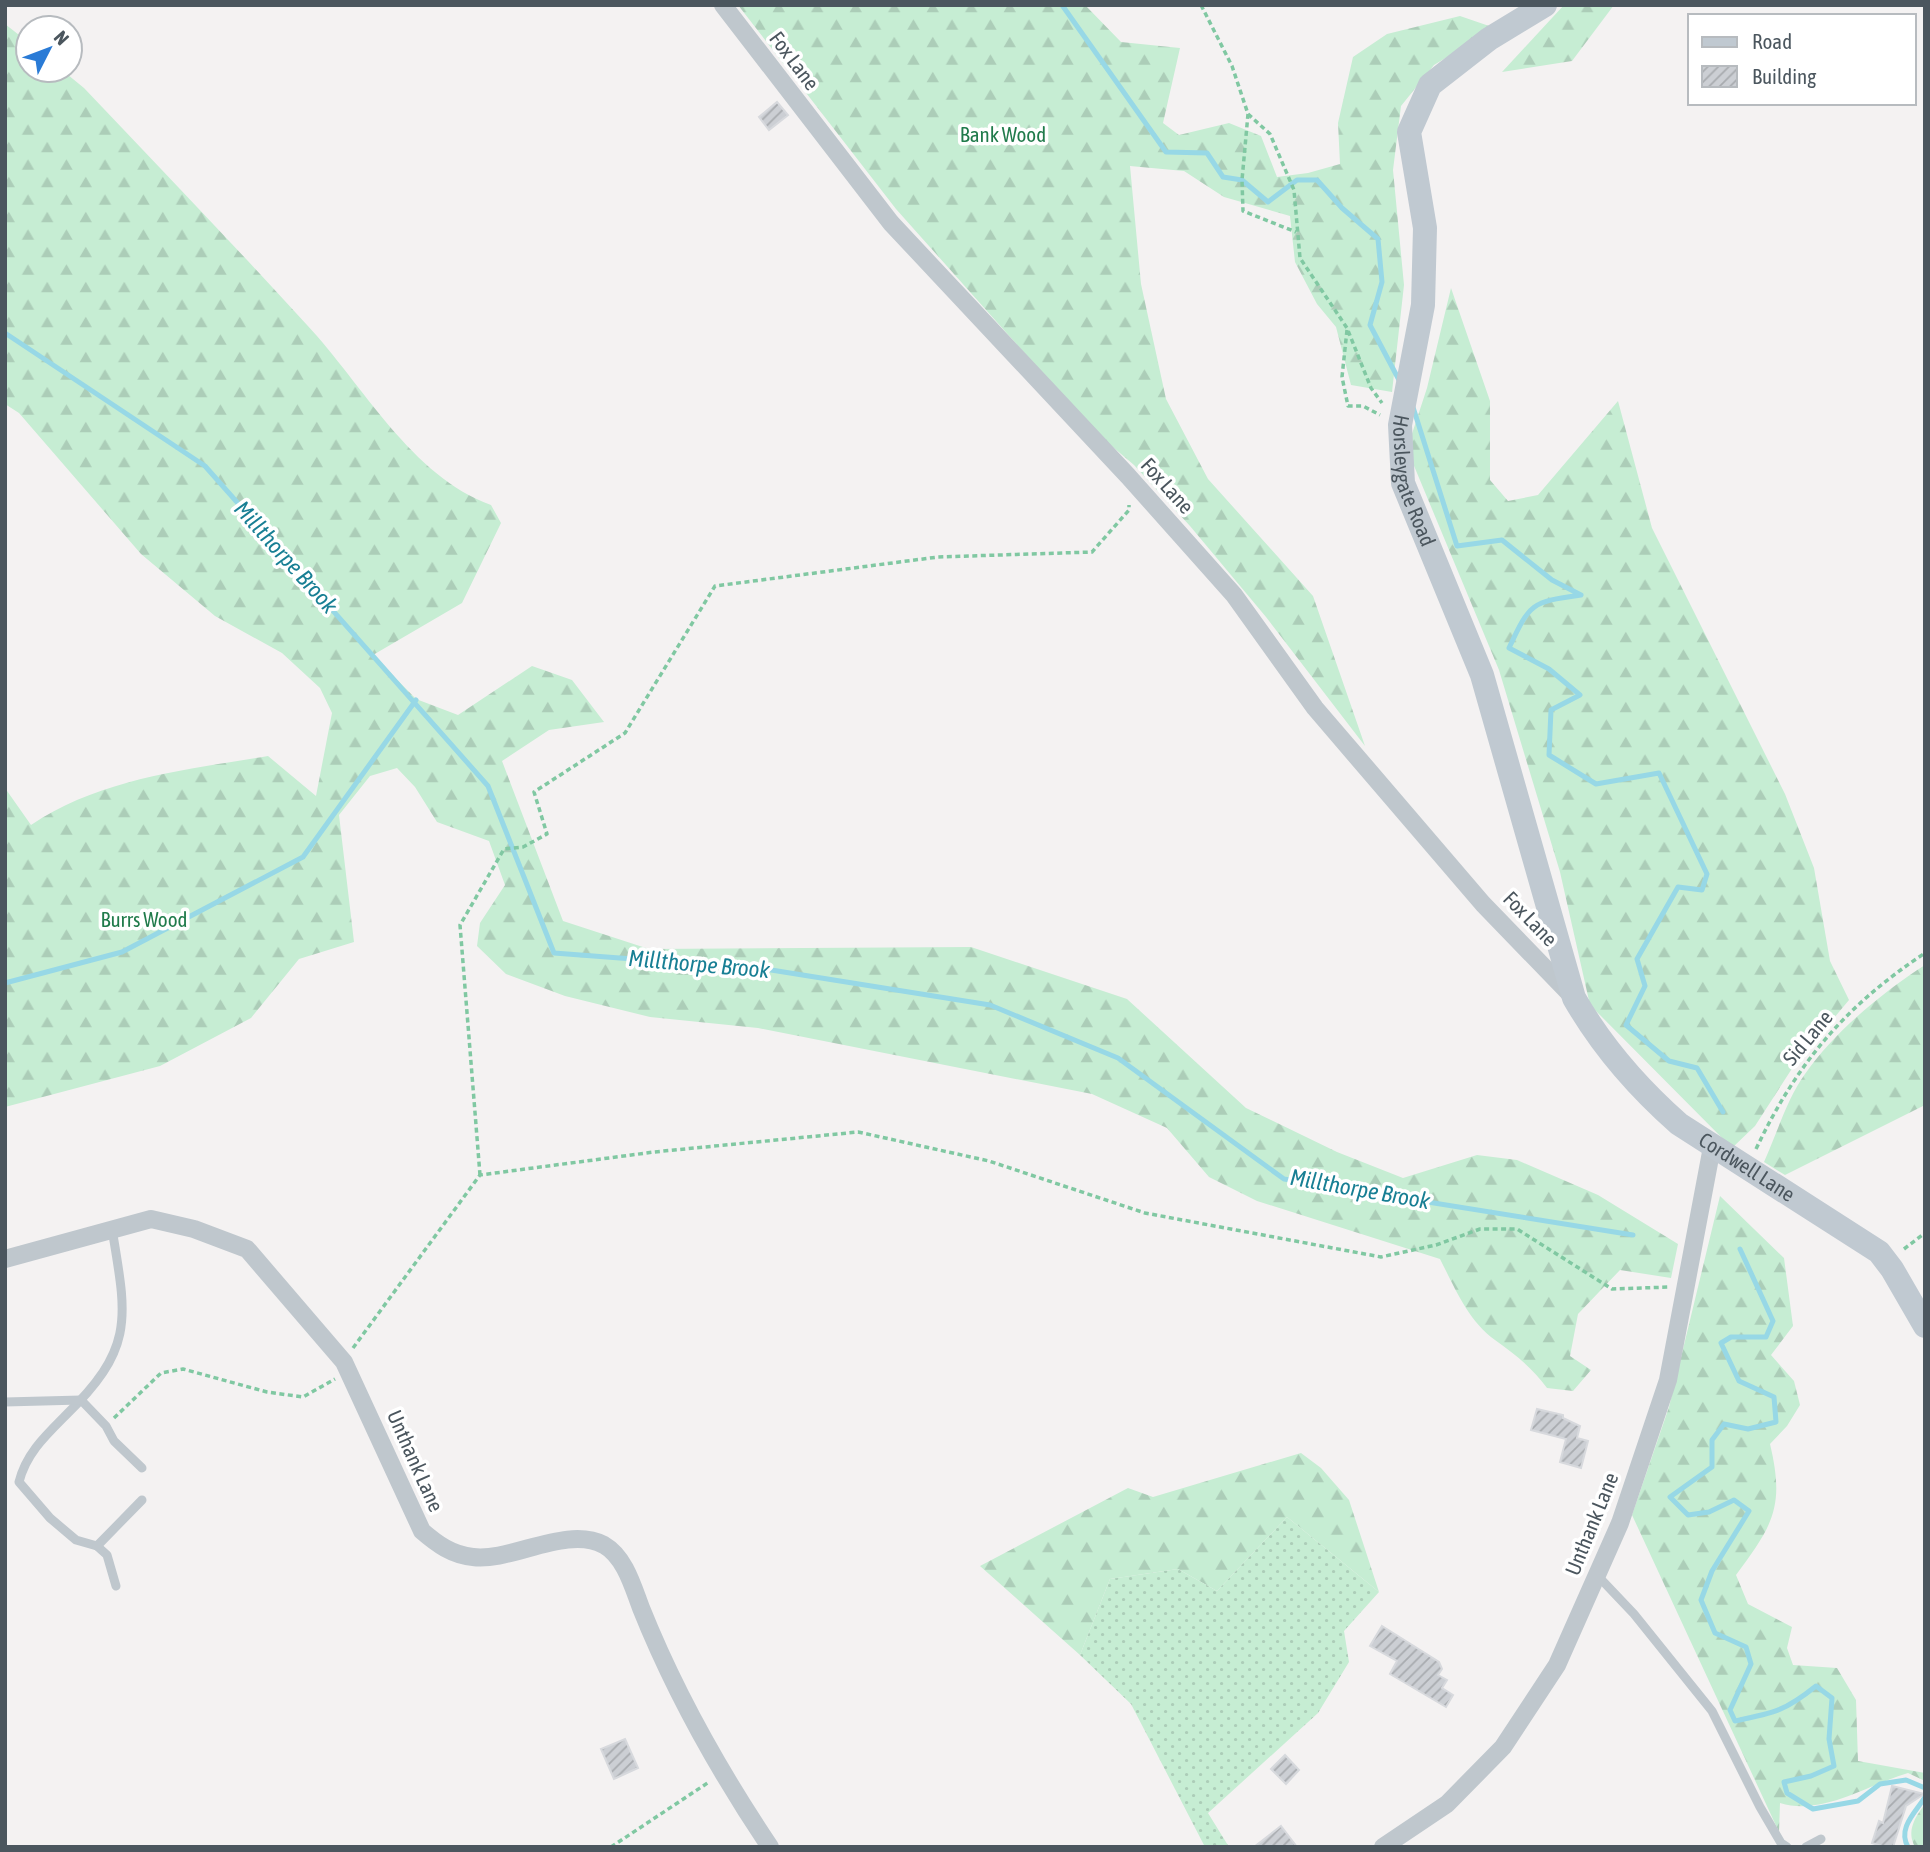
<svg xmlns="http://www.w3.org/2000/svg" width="1930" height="1852" font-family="'Asap Condensed',sans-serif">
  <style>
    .forest { fill: url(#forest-firs) }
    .garden { fill: url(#garden-dots) }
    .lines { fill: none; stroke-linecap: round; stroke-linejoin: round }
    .stream { stroke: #97d8e6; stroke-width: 5 }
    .building { fill: url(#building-hatch); stroke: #d7d9dd; stroke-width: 2 }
    .path { stroke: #80c8a2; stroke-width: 3.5; stroke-dasharray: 5 3.5; stroke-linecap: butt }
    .lane { stroke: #bfc7cd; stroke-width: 9 }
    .street { stroke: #bfc7cd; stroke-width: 18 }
    .secondary { stroke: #c0c9d1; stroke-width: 24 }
    .labels { text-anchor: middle; stroke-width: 7; stroke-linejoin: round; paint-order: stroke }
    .street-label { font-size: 21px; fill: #4b565e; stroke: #fff }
    .park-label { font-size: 21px; fill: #207b4b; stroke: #fff }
    .water-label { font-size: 23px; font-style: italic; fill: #187f94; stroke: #fff }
  </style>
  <defs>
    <pattern id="forest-firs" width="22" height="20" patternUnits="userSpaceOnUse" patternTransform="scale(1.75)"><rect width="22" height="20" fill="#c6edd3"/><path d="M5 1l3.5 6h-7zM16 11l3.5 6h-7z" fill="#accdb8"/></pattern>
    <pattern id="garden-dots" width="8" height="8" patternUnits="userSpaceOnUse" patternTransform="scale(1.75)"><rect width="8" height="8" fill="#c6edd3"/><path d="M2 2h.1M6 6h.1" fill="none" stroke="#accdb8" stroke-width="1.8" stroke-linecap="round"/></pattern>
    <pattern id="building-hatch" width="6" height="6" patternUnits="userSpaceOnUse" patternTransform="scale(1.75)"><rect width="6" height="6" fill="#cccfd4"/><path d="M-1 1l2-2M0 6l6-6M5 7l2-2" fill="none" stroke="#a8abaf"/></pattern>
  </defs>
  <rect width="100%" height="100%" fill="#f4f2f2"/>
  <!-- forest -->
  <g class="forest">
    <polygon points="738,5 1085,5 1121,42 1180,48 1163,123 1179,135 1229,123 1261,136 1277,177 1308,173 1340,164 1338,123 1353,57 1387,34 1460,16 1495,28 1434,65 1401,106 1393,170 1404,285 1392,392 1351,385 1336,327 1317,304 1295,262 1290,216 1224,197 1184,171 1130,166 1141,284 1166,399 1208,479 1313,596 1365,746 1266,617 1190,526 1134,465 1094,431 896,209"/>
    <polygon points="1564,5 1614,5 1572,61 1502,72"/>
    <path d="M 5,24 L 28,42 L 28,70 L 62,70 L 84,88 C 159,167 234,245 307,325 C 363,385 411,476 491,505 L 501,523 L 462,603 L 373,655 L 416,699 L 458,715 L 532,666 L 572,680 L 604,722 L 549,730 L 502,761 L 563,921 L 649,949 L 971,947 L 1127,999 L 1246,1108 L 1337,1152 L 1403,1178 L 1477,1155 L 1517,1160 L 1598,1195 L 1678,1244 L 1671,1278 L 1620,1270 L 1578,1314 L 1570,1356 L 1591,1370 L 1573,1391 L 1547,1388 C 1532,1368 1515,1354 1495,1340 C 1468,1321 1454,1286 1440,1259 L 1257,1201 L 1209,1177 L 1167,1128 L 1092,1094 L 758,1028 L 650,1017 L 565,996 L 506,974 L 477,946 L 480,923 L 505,885 L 489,841 L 437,822 L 415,787 L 397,768 L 370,776 L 339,815 L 354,942 L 299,959 L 251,1018 L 160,1066 L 5,1107 L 5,788 L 31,825 C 101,778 186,770 268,756 L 316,796 L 332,713 L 320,688 L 282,653 L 215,616 L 141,554 L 19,413 L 5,404 Z"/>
    <polygon points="1451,288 1490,401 1490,480 1508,501 1538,495 1618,401 1652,528 1785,794 1814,868 1830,961 1849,1000 1793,1067 1755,1126 1732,1148 1590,1005 1560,872 1499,670 1407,449 1427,388"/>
    <path d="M 1925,965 L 1925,1105 L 1785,1175 L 1764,1162 C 1777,1133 1787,1099 1805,1074 C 1834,1032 1883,992 1925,965 Z"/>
    <path d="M 1720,1196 L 1784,1258 L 1793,1326 L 1771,1355 L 1794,1381 L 1800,1405 L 1787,1426 L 1770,1444 C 1785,1507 1773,1525 1736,1575 L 1748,1604 L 1792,1627 L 1787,1648 L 1793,1665 L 1837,1668 L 1856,1700 L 1858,1761 L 1925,1773 L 1925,1781 L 1908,1773 C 1867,1785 1823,1816 1780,1803 L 1779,1832 L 1632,1515 L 1669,1407 Z"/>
    <polygon points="1301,1453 1321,1468 1349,1500 1379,1592 1287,1517 1217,1591 1178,1569 1110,1579 1080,1655 980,1566 1128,1488 1153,1497"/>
    <path d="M 1925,1804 L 1925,1847 L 1915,1847 C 1906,1831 1915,1817 1925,1804 Z"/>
  </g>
  <!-- garden -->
  <polygon class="garden" points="1287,1517 1379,1592 1344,1631 1349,1662 1318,1713 1208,1813 1229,1847 1205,1847 1131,1704 1080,1655 1110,1579 1178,1569 1217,1591"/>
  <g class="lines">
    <!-- stream -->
    <g class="stream">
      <polyline points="1062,5 1166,152 1207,153 1223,177 1242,180 1268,202 1297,180 1317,180 1342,208 1378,239 1382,282 1370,325 1399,380"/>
      <polyline points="5,333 205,466 488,786 554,953 765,969 990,1005 1118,1058 1284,1179 1633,1235"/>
      <path d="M 1412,404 L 1457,546 L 1502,540 L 1552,580 L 1581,595 C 1531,602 1530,603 1509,648 L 1549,669 L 1580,695 L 1551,710 L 1549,755 L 1596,784 L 1659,773 L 1707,874 L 1702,890 L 1678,887 L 1637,959 L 1645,986 L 1626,1025 L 1669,1061 L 1697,1068 L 1723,1112"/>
      <polyline points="5,983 122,952 303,857 416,700"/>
      <path d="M 1740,1249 L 1773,1321 L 1766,1337 L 1731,1337 L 1721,1343 L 1739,1381 L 1774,1397 L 1776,1422 L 1748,1429 L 1724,1424 L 1712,1440 L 1712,1467 L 1670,1497 L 1688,1515 L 1709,1512 L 1734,1500 L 1749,1511 L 1712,1571 L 1701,1600 L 1715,1633 L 1746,1647 L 1751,1664 L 1730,1710 L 1735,1721 C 1774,1713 1785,1711 1816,1686 L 1832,1698 L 1829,1739 L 1834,1766 L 1811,1776 L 1784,1782 L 1787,1793 L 1813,1809 L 1858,1801 L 1880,1784 L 1906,1780 L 1925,1788"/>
      <path d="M 1908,1847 C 1897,1828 1916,1812 1925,1797"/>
    </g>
  </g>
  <!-- building -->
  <g class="building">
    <polygon points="777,102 788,115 769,130 759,117"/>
    <polygon points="1537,1409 1563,1415 1563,1418 1580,1426 1577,1438 1588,1441 1581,1468 1560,1462 1566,1439 1531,1430"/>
    <polygon points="1382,1626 1439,1662 1442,1669 1438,1675 1447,1680 1442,1688 1453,1695 1446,1707 1390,1674 1397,1661 1370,1646"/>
    <polygon points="625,1739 638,1768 614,1779 601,1749"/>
    <polygon points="1285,1755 1299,1770 1286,1784 1271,1769"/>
    <polygon points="1892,1786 1924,1794 1906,1806 1893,1847 1885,1847 1872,1843 1879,1821 1883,1823"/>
    <polygon points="1281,1826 1297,1847 1254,1847"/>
  </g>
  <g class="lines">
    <!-- path -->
    <g class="path">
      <polyline points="1201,5 1232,66 1248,114 1242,180 1243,211 1296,232"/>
      <polyline points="1248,114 1270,134 1294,190 1300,258 1347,328 1371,388 1382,403"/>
      <polyline points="1347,330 1342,377 1348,406 1363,406 1380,415"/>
      <path d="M 1756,1149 C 1797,1063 1845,1006 1925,953"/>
      <polyline points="480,1175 460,925 504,849 523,847 547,834 534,792 625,733 715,586 938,557 1092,552 1129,510 1129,505"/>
      <polyline points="1904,1249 1925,1233"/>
      <polyline points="353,1348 480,1175 654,1152 858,1132 989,1161 1145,1213 1381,1257 1436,1245 1480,1229 1517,1229 1612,1289 1670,1287"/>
      <polyline points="114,1418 161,1373 183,1369 267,1392 303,1397 335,1379"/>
      <polyline points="611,1847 709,1782"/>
    </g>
    <!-- lane -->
    <g class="lane">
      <path d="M 112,1229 C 127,1319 135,1348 65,1416 C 45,1436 26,1454 19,1482 L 50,1518 L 76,1540 L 97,1546 L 107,1555 L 116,1586"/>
      <polyline points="5,1402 81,1400 106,1426 114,1441 142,1468"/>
      <polyline points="97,1546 142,1500"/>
      <polyline points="1597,1575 1634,1614 1712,1711 1760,1807 1781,1843 1787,1847"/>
      <polyline points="1806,1847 1821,1839"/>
    </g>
    <!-- street -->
    <g class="street">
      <polyline points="723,5 891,223 1128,476 1234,595 1315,708 1483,904 1572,996"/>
      <path d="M 5,1259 L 151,1219 L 194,1229 L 247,1249 L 344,1362 L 422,1531 C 437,1544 452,1555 473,1557 C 511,1562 567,1525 604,1545 C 625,1557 633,1587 641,1608 C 675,1693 719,1771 770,1847"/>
      <polyline points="1383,1847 1447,1804 1503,1747 1557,1665 1620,1523 1668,1380 1712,1147"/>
    </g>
    <!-- secondary -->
    <path class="secondary" id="s1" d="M 1545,5 L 1489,39 L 1430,85 L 1409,132 L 1425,228 L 1423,305 L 1400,425 L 1403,483 L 1482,675 L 1574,998 C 1602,1047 1637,1087 1679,1124 L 1879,1252 L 1892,1269 L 1925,1326"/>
  </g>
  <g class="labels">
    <!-- street labels -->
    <g class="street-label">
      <text transform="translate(794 61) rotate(53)" y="7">Fox Lane</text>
      <text dy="7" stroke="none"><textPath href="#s1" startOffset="546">Horsleygate Road</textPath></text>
      <text transform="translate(1167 486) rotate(48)" y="7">Fox Lane</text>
      <text transform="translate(1530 919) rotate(46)" y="7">Fox Lane</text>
      <text transform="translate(1808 1038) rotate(-50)" y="7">Sid Lane</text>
      <text dy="7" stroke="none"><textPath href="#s1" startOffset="1335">Cordwell Lane</textPath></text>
      <text transform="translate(415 1461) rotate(66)" y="7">Unthank Lane</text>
      <text transform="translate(1592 1524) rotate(-68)" y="7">Unthank Lane</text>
    </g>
    <!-- park labels -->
    <g class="park-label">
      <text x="1003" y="142">Bank Wood</text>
      <text x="144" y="927">Burrs Wood</text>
    </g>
    <!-- water labels -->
    <g class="water-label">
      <text transform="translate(286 557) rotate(48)" y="8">Millthorpe Brook</text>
      <text transform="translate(699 964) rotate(5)" y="8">Millthorpe Brook</text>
      <text transform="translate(1360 1189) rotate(10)" y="8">Millthorpe Brook</text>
    </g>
  </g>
  <!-- border -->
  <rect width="1930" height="1852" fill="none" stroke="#4b565e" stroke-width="14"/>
  <!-- legend -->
  <rect x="1688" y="14" width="228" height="91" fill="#ffffff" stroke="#b7bbbf" stroke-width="2"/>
  <rect x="1702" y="37" width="35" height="10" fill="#c0c9d1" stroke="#b7bbbf" stroke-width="2"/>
  <text x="1752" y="49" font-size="21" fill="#4b565e">Road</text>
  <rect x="1702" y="66" width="35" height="21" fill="url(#building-hatch)" stroke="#b7bbbf" stroke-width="2"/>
  <text x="1752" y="84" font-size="21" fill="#4b565e">Building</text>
  <!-- north arrow -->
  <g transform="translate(49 49) rotate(48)"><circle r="33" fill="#ffffff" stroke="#b7bbbf" stroke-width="2"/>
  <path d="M0-5L12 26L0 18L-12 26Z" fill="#2a7bd6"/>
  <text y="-10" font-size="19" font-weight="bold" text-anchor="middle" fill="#4b565e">N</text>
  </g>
</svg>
